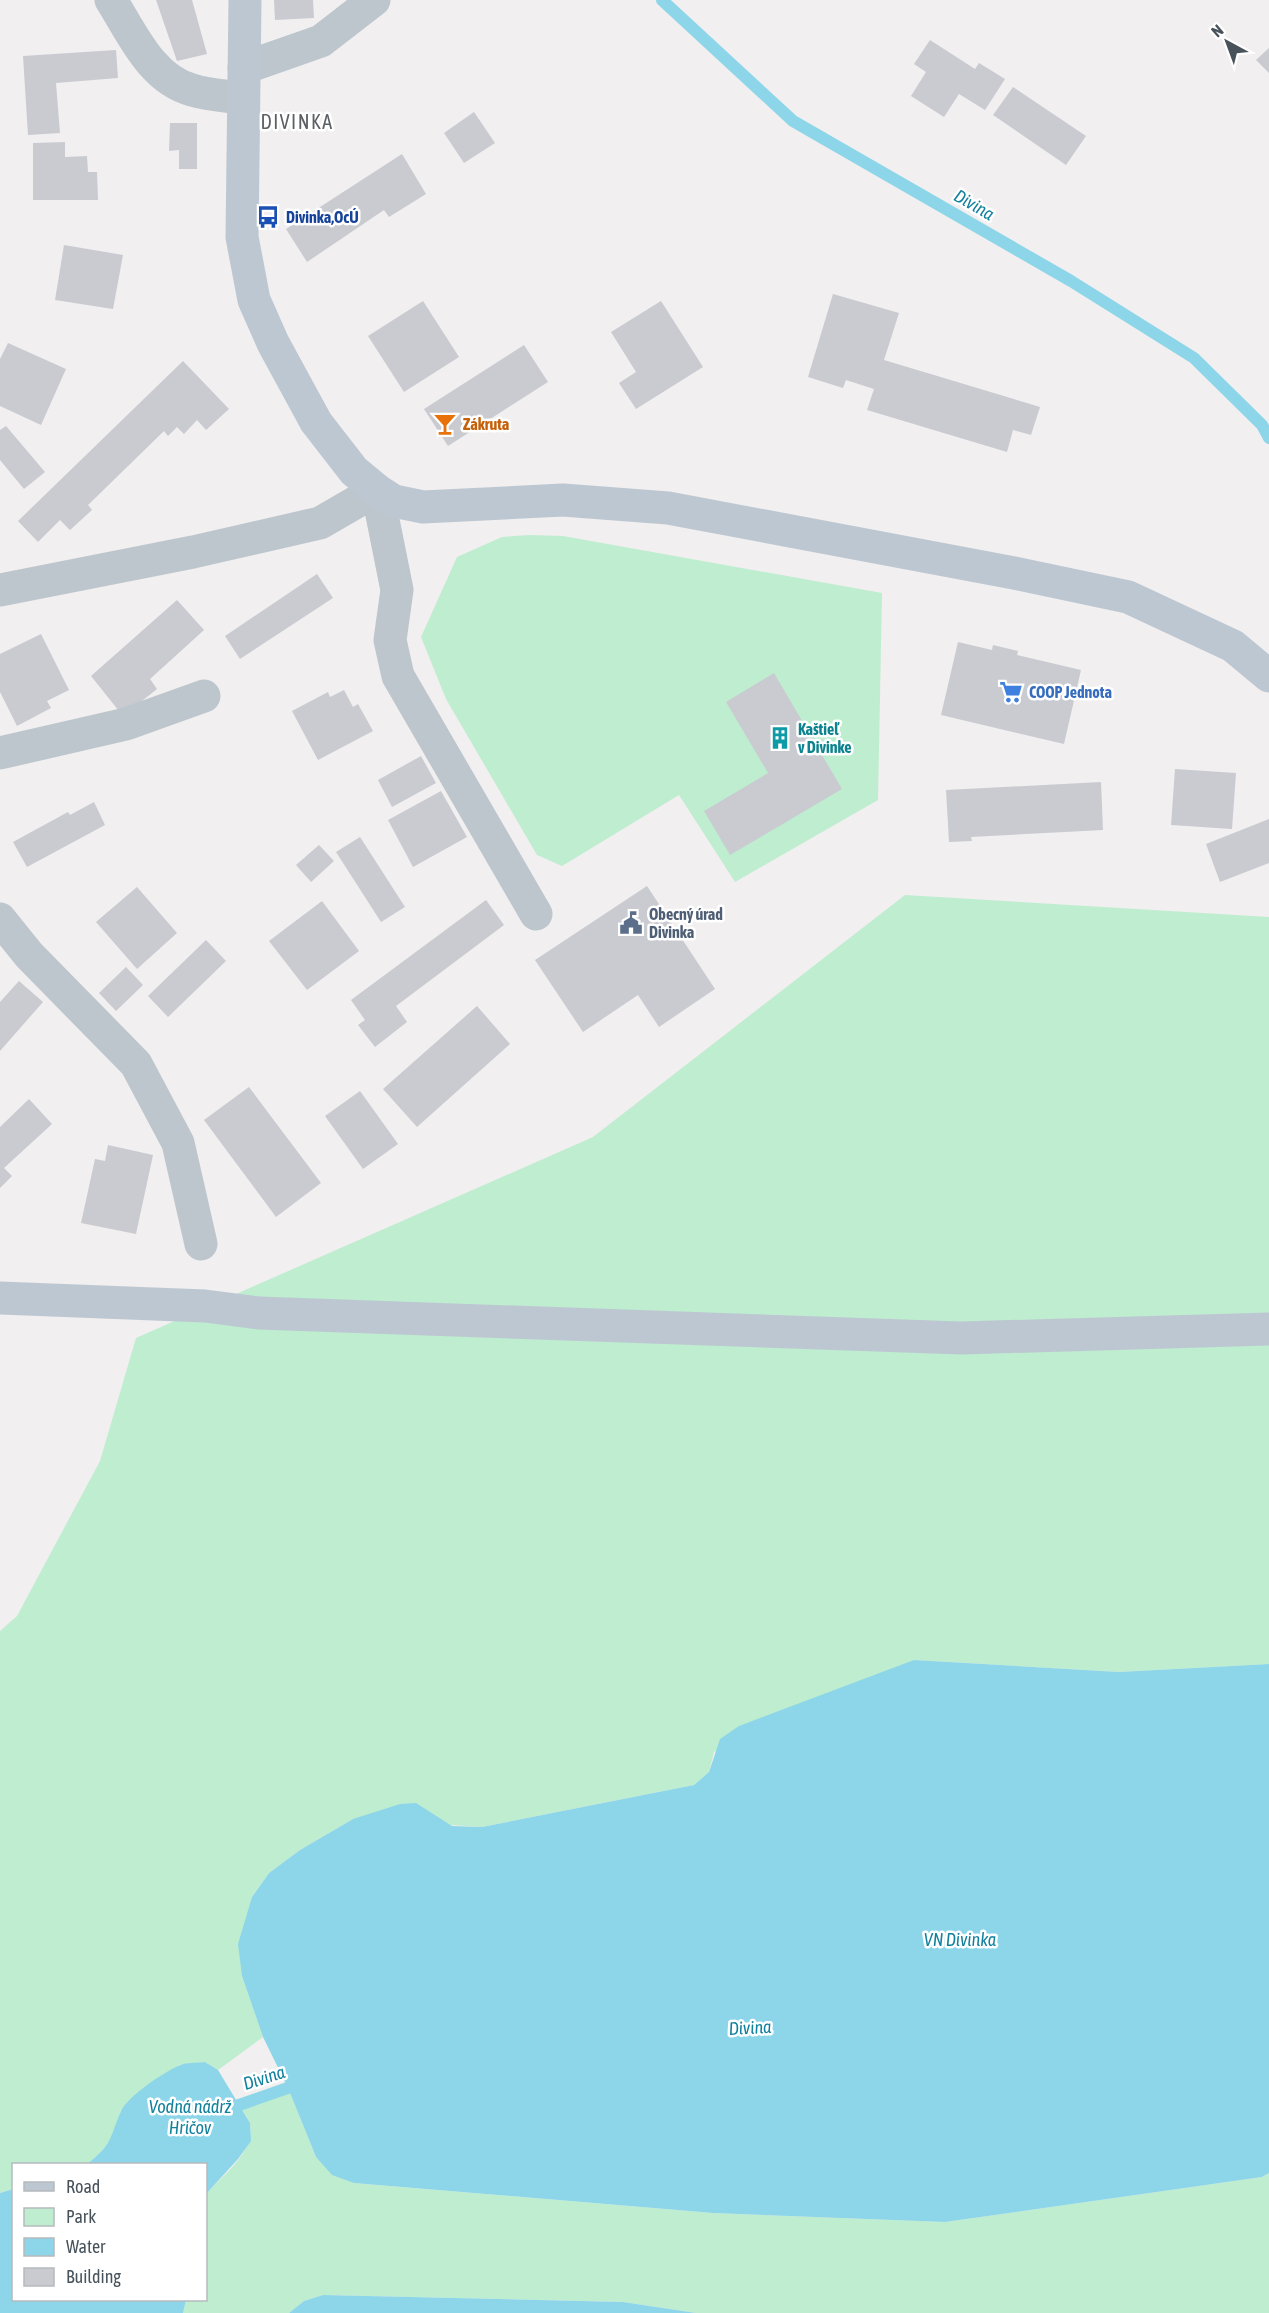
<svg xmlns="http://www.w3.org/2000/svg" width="1269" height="2313" font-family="'Asap Condensed',sans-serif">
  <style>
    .green { fill: #bfedd0 }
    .water { fill: #8dd6e9 }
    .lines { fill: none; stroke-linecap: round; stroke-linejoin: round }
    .stream { stroke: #8dd6e9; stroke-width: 12 }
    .building { fill: #c9cbd1 }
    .street { stroke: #bdc6cd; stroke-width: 33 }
    .secondary { stroke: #bdc7d2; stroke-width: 33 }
    .labels { text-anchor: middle; stroke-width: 5; stroke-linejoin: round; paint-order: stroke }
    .transit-label { font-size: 16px; font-weight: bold; fill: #164399; stroke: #fff; text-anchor: start }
    .food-label { font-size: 16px; font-weight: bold; fill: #c56008; stroke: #fff; text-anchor: start }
    .shop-label { font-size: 16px; font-weight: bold; fill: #366cbe; stroke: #fff; text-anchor: start }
    .culture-label { font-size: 16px; font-weight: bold; fill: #0d838f; stroke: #fff; text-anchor: start }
    .service-label { font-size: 16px; font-weight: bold; fill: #4e5e75; stroke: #fff; text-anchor: start }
    .water-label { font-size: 18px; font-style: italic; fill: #12819d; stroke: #fff }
    .quarter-label { font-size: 20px; letter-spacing: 1.5px; fill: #5c5f63; stroke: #fff }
  </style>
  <rect width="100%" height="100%" fill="#f1efef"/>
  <!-- green -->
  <g class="green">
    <polygon points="529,535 563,536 882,593 878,800 735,882 679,795 562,866 537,855 446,699 421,637 457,557 502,537"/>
    <polygon points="905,895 1269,917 1269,1664 1119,1672 914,1660 714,1752 709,1772 694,1785 482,1827 353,1819 300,1850 269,1873 252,1897 242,1976 263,2037 218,2070 205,2062 179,2065 121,2110 112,2138 100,2154 87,2164 14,2164 13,2189 0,2193 0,1631 17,1616 100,1461 136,1338 593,1137"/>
    <path d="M 288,2088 L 316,2157 L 354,2183 L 713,2213 L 945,2222 L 1262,2177 L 1269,2173 L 1269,2313 L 696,2313 L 623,2302 L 323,2295 L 304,2301 L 289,2313 L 183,2313 L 186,2300 L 206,2300 L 206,2194 C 222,2176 255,2152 250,2125 C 249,2118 242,2111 239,2105 Z"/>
  </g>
  <!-- water -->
  <g class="water">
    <polygon points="914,1660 1119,1672 1269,1664 1269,2173 1262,2177 945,2222 713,2213 354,2183 332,2175 316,2157 288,2088 263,2037 242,1976 238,1944 252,1897 269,1873 300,1850 353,1819 400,1804 416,1803 452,1826 482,1827 694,1785 709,1772 720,1739 739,1726"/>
    <path d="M 205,2062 L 218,2070 L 250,2123 L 251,2141 L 238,2159 L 206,2194 L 206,2164 L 87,2164 C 113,2144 109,2139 121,2111 C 128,2096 163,2073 178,2066 C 186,2062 197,2063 205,2062 Z"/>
    <polygon points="13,2189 14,2300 186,2300 183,2313 0,2313 0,2193"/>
    <polygon points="323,2295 623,2302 696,2313 289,2313 304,2301"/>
  </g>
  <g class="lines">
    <!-- stream -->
    <g class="stream">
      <polyline points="662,0 793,121 1071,281 1194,358 1262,425 1269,438"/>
      <polyline points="227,2114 239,2105 302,2083"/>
    </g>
  </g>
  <!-- building -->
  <g class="building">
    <polygon points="156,0 192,0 207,54 177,61"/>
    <polygon points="274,0 313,0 314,18 275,20"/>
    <polygon points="930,40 975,69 979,63 1005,79 985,110 959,94 944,117 911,96 926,72 914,64"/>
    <polygon points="1269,48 1269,73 1256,60"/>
    <polygon points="116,50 118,78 56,83 60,133 28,135 23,56"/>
    <polygon points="1013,87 1086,136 1066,165 993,115"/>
    <polygon points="474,112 495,143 464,163 444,133"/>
    <polygon points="170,123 197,123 197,169 179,169 179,150 169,151"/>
    <polygon points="65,142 65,157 87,156 88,172 97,172 98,200 33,200 33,143"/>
    <polygon points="402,154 426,194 389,217 384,210 307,262 286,229"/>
    <polygon points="64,245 123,255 113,309 55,300"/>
    <polygon points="833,294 899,313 884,360 1040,407 1031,435 1013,430 1007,452 867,410 874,389 846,380 843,388 808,377"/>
    <polygon points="423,301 459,357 404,392 368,336"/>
    <polygon points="661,301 703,367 636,409 619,383 636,372 611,332"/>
    <polygon points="8,343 66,369 41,425 0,406 0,359"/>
    <polygon points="524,345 548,382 448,446 424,409"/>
    <polygon points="183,361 229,409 206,430 197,420 184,434 177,427 168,436 164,431 88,505 92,510 70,530 60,520 38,542 18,521"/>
    <polygon points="6,426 45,472 24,489 0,460 0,430"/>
    <polygon points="317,574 333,598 240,659 225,636"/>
    <polygon points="177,600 204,630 150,679 157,689 123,716 91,676"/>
    <polygon points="41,634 69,690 47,701 51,708 17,726 0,692 0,654"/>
    <polygon points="958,642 992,650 993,645 1018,651 1017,655 1081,670 1064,744 941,715"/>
    <polygon points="774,673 842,789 730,855 704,811 768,773 726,702"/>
    <polygon points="344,690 353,707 358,704 373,731 318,760 292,711 328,692 330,697"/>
    <polygon points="421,756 436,783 392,807 378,780"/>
    <polygon points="1175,769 1236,773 1232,829 1171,825"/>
    <polygon points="1101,782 1103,830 971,837 972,841 949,842 946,790"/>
    <polygon points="441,791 467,837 413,867 388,820"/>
    <polygon points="94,802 105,825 27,867 13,842 68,812 70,815"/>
    <polygon points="1269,819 1269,863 1220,882 1206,844"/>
    <polygon points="360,837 405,907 381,922 336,852"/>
    <polygon points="319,845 334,861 311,882 296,865"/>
    <polygon points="647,886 715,989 659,1027 638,995 583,1032 535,960"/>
    <polygon points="137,887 177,933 137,969 96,922"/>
    <polygon points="486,900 504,925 396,1006 407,1022 375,1047 358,1025 365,1020 351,1000"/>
    <polygon points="322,901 359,951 307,990 269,941"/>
    <polygon points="206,940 226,961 168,1017 148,996"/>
    <polygon points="126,967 143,985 116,1011 99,993"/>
    <polygon points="19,981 43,1002 0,1051 0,1002"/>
    <polygon points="477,1006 510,1044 417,1127 383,1089"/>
    <polygon points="249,1087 321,1183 276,1217 204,1120"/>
    <polygon points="360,1091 398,1144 363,1169 325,1116"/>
    <polygon points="29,1099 52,1124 4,1168 12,1176 0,1188 0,1127"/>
    <polygon points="108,1145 153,1155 136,1234 81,1223 95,1159 105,1161"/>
  </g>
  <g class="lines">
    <!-- street -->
    <g class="street">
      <path d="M 111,0 C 132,33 151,79 192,90 C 208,95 226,96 242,98"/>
      <polyline points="244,68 321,41 374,0"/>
      <polyline points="0,590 193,552 320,523 377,490 397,590 390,640 398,676 536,914"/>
      <polyline points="0,753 126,724 204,696"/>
      <polyline points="0,919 29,955 136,1064 178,1143 201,1244"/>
    </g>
    <!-- secondary -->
    <g class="secondary">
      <polyline points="245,0 242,237 254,300 273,343 316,422 354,471 377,490 394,501 423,507 563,500 668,508 1014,573 1128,597 1233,646 1269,676"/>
      <polyline points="0,1298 205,1306 259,1313 961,1338 1269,1329"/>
    </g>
  </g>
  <!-- icons -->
  <defs>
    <g id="bus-bare" transform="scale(1.8)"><path d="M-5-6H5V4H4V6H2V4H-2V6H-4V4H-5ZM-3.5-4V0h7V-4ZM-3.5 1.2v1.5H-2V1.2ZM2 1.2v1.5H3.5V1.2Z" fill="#1a4fb4" stroke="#fff" stroke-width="2.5" paint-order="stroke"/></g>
    <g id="bar-bare" transform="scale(1.8)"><path d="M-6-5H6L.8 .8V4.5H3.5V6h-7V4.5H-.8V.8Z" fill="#e8710a" stroke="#fff" stroke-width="2.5" paint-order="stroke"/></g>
    <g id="supermarket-bare" transform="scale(1.8)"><path d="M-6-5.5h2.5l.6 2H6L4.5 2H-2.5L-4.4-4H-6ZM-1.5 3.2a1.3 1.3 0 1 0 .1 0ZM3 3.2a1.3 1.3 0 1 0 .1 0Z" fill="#3f7fe0" stroke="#fff" stroke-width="2.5" paint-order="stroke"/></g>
    <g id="building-bare" transform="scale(1.8)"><path d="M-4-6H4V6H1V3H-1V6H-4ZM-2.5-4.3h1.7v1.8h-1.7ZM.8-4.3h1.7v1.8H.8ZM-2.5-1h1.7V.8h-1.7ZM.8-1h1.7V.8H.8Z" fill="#0f9aa8" stroke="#fff" stroke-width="2.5" paint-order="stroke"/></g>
    <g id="civic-bare" transform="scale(1.8)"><path d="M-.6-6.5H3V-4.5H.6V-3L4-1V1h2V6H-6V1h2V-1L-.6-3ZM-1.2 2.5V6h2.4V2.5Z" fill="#5c6f8a" stroke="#fff" stroke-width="2.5" paint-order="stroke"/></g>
  </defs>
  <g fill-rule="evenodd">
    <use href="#bus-bare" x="268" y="217"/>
    <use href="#bar-bare" x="445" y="424"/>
    <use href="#supermarket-bare" x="1011" y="692"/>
    <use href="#building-bare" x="780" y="738"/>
    <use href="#civic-bare" x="631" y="923"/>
  </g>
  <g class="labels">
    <!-- transit labels -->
    <g class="transit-label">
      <text x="286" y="223">Divinka,OcÚ</text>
    </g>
    <!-- food labels -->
    <g class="food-label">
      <text x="463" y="430">Zákruta</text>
    </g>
    <!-- shop labels -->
    <g class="shop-label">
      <text x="1029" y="698">COOP Jednota</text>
    </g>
    <!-- culture labels -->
    <g class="culture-label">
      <text x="798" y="735">Kaštieľ<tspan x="798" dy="18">v Divinke</tspan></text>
    </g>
    <!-- service labels -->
    <g class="service-label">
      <text x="649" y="920">Obecný úrad<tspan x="649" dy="18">Divinka</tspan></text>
    </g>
    <!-- water labels -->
    <g class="water-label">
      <text transform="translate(974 205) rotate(30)" y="6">Divina</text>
      <text x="960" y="1946">VN Divinka</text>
      <text transform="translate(750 2028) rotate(-3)" y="6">Divina</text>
      <text transform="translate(264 2078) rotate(-18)" y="6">Divina</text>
      <text x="190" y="2113">Vodná nádrž<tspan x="190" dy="21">Hričov</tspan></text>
    </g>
    <!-- quarter labels -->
    <g class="quarter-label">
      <text x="297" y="129">DIVINKA</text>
    </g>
  </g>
  <!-- legend -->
  <rect x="12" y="2163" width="195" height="138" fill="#ffffff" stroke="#b5babd" stroke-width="1.5"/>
  <rect x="24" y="2182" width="30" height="9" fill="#bdc7d2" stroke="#b5babd" stroke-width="1.5"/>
  <text x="66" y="2193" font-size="18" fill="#47525b">Road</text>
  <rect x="24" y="2208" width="30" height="18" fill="#bfedd0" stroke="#b5babd" stroke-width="1.5"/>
  <text x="66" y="2223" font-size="18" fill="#47525b">Park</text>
  <rect x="24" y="2238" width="30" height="18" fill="#8dd6e9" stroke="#b5babd" stroke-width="1.5"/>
  <text x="66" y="2253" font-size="18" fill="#47525b">Water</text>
  <rect x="24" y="2268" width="30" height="18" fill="#c9cbd1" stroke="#b5babd" stroke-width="1.5"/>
  <text x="66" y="2283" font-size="18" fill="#47525b">Building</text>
  <!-- north arrow -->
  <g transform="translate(1227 42) rotate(319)" stroke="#ffffff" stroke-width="4.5" paint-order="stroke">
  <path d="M0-4.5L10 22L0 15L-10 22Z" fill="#47525b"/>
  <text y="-9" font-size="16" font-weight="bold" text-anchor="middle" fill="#47525b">N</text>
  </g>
</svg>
